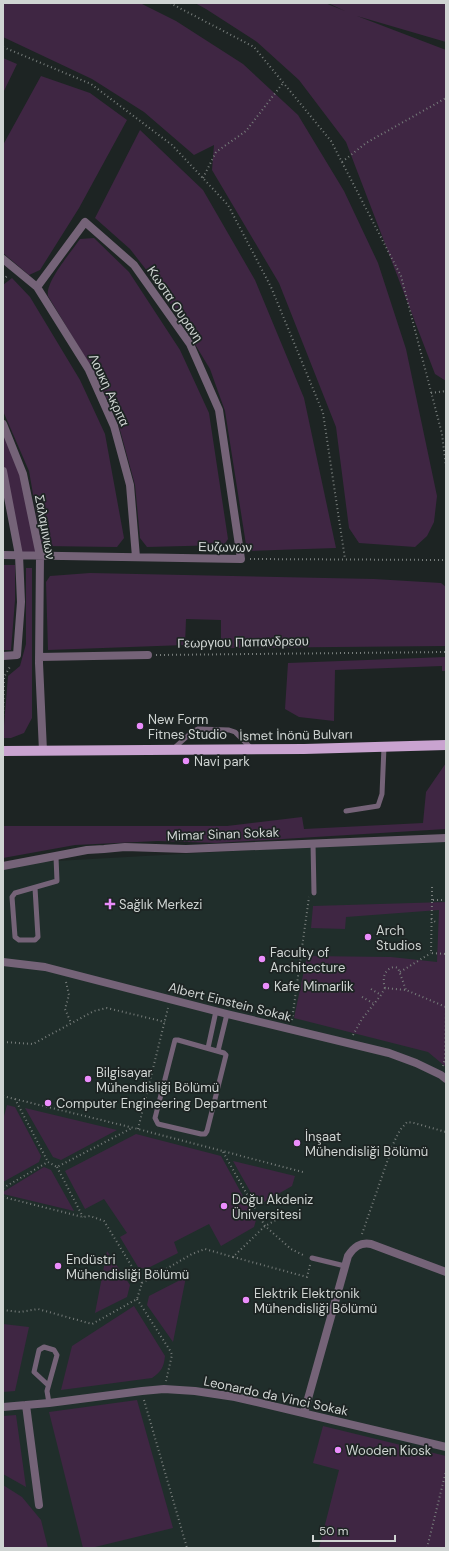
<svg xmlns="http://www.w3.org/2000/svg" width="449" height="1551" font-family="'DM Sans',sans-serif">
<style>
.built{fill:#202e2b}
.green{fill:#3f2643}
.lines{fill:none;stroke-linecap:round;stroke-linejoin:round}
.path{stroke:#777d7b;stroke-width:2;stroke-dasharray:1 3;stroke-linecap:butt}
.lane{stroke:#756378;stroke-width:5}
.street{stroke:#756378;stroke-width:8}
.primary{stroke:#c9a3d0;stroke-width:10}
.poi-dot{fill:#eb8dfc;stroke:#1d2423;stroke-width:1.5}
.labels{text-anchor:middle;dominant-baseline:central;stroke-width:3.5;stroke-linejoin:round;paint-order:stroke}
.street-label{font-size:13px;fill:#cfd4d2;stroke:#1d2423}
.poi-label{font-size:13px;fill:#cfd4d2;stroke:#1d2423;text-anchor:start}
</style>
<rect width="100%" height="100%" fill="#1d2423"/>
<path class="built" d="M446 839V1548H3V864Z"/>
<path class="green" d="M3 3H140L176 21 243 64 298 115 344 191 378 263 406 349 437 496 434 522 427 536 415 547 359 543 349 528 336 427 279 283 212 170 214 145 194 155 144 112 92 79 3 37Z
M195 3H325L345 11 328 3H446V42L357 16 446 50V381L435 374 346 142 299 80 257 42 206 9Z
M3 58 17 64 3 93Z
M41 76 90 93 127 120 79 208 40 270 29 275 3 253V145Z
M140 130 203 190 255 280 304 398 336 548 247 551 225 411 210 369 162 290 130 249 95 218Z
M94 238 129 272 180 350 209 413 228 539 224 545 147 547 140 538 135 485 117 419 92 369 48 296C45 282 72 251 80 239Z
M12 278 30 297 80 380 105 434 124 538 117 547 42 546 29 471 3 411V285Z
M3 424 23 474 40 556 19 555 3 471Z
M3 565H15V600L11 650H3Z
M26 568H32V718L24 733 11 738H3L8 676 20 666 26 644Z
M90 573 374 579 441 583 446 587V646L221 648V620L186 619 185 645 48 650 46 582 50 576Z
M446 657V671H442V666L335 670 334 721 299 717 285 709 288 663Z
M446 763V829L216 843 158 841 75 845 3 858V826H227L302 817 304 829 423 823 426 792Z
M446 902V1067L428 1052 294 1018 307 956 391 957 437 962 439 910 346 917 345 929 311 928 313 906Z
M7 1105 15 1107 41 1156 39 1162 3 1182V1120Z
M25 1108 117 1130 61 1160 53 1157Z
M136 1134 221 1156 256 1220 254 1227 221 1246 209 1224 174 1242 178 1253 146 1269 138 1267 120 1237 127 1233 104 1199 85 1209 65 1171Z
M233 1161 295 1176 292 1186 264 1202 255 1200Z
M44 1167 51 1170 74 1211 3 1194V1192Z
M107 1251 130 1285 127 1297 95 1313Z
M186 1277 173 1342 147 1305 149 1296Z
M134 1306 165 1356C164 1367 161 1372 152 1378L61 1390 72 1346Z
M3 1324 29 1327 15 1391 3 1392Z
M137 1400 173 1528 91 1548H83L49 1412Z
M16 1415 26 1487 3 1474V1416Z
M323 1426 446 1456V1548H319L339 1470 313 1463Z
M3 1485 22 1497 41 1520 48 1548H3Z"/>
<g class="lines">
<path class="path" d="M170 3 254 47 331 141 401 276 442 434 446 467
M3 47 91 84 172 145 228 205 271 287 323 413 345 559
M342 162 366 143 446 98
M203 178 216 152 246 131 283 83
M3 280 8 275
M431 393 446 391
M250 559 446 560
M156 655 446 652
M3 719 4 677 11 665
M432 887V900
M446 900H432L431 953 446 954
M431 919 437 923
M300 963 308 967
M400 972 431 953
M66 982 69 995 65 1009 71 1023
M385 988C382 979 384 968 395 967L398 968 406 990
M371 989 381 995
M362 997 373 1003
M292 1020 309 897
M353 1035 362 1019 381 995 385 988 406 990 446 1007 445 1059 443 1066
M3 1042 33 1044 94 1011 107 1008 165 1022
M3 1096 15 1099 48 1162
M15 1099 134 1128 303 1172
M138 1129 168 1008
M223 1152 265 1226 291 1249 305 1256
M57 1167 83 1217
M3 1188 48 1162 57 1167 132 1128
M3 1197 83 1217 90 1216 104 1221 142 1283 137 1299 92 1324 38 1309 20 1312 3 1310
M362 1234 394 1142 400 1130 407 1122 414 1123 446 1132
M233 1257 307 1277 310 1265
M142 1283 192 1254 205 1249 233 1257 265 1226 289 1213
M137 1299 171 1352 172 1355 166 1381
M144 1400 187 1548
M427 1548 446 1471"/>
<path class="lane" d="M173 749 192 732 198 729 229 730 235 732 251 748
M346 811 378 806 382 794 384 747
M313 843 314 893
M35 888 38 937 35 940H19L15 937 12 897 15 893 57 881 56 857
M175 1040H178L224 1053 226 1055 207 1131 205 1134H201L158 1124 155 1118Z
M208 1048 216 1011
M218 1051 227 1014
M312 1258 345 1266
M48 1385 34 1372 39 1350 44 1347 54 1350 57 1355 47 1391 49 1403"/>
<path class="street" d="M3 259 37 287 89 370 114 426 130 485 136 557
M3 424 23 474 40 556 39 663 43 751
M3 471 19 555 21 602 17 655 3 656
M3 555 241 559 219 410 190 344 134 265 85 222 37 287
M39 657 148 655
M3 866 87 850 104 849 125 847 186 849 446 838
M3 962 45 967 227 1014 389 1053 416 1063 441 1075 446 1079
M26 1405 39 1505
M3 1407 49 1403 142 1391 164 1389 195 1391 235 1397 446 1447
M304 1413 348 1256C354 1247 360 1242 371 1244L446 1272"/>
<path class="primary" d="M3 751 304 749 446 745"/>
</g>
<g class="poi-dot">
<circle cx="140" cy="726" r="4"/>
<circle cx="186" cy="761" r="4"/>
<path d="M108 898h4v4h4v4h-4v4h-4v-4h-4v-4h4z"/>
<circle cx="368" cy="937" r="4"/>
<circle cx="262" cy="959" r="4"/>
<circle cx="266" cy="986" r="4"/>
<circle cx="88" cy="1079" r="4"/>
<circle cx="48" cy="1103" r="4"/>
<circle cx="297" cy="1143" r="4"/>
<circle cx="224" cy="1206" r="4"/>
<circle cx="58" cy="1266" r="4"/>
<circle cx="246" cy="1300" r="4"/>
<circle cx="338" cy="1450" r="4"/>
</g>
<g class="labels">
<g class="street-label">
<text transform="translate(175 304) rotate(56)">Κωστα Ουρανη</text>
<text transform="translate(109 390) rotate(65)">Λουκη Ακριτα</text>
<text transform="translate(45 527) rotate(80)">Σαλαμινιων</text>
<text transform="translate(225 547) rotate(1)">Ευζωνων</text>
<text transform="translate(243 642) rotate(-1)">Γεωργιου Παπανδρεου</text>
<text transform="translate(296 735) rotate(-1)">İsmet İnönü Bulvarı</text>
<text transform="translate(223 834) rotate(-2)">Mimar Sinan Sokak</text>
<text transform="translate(230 1002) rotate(14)">Albert Einstein Sokak</text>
<text transform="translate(276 1396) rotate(12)">Leonardo da Vinci Sokak</text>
</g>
<g class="poi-label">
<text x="148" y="719">New Form<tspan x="148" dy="15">Fitnes Studio</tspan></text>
<text x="194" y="761">Navi park</text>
<text x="119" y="904">Sağlık Merkezi</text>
<text x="376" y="930">Arch<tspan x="376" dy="15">Studios</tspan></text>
<text x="270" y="952">Faculty of<tspan x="270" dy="15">Architecture</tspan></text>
<text x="274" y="986">Kafe Mimarlik</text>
<text x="96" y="1072">Bilgisayar<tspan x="96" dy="15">Mühendisliği Bölümü</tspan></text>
<text x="56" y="1103">Computer Engineering Department</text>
<text x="305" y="1136">İnşaat<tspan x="305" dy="15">Mühendisliği Bölümü</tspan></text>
<text x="232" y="1199">Doğu Akdeniz<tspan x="232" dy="15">Üniversitesi</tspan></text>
<text x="66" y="1259">Endüstri<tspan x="66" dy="15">Mühendisliği Bölümü</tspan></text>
<text x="254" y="1293">Elektrik Elektronik<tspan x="254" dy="15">Mühendisliği Bölümü</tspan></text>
<text x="346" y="1450">Wooden Kiosk</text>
</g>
</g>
<rect width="449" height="1551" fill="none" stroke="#cfd4d2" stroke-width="8"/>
<path d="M313 1535v6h82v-6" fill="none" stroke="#cfd4d2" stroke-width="2"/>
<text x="319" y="1535" font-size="12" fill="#cfd4d2" stroke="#1d2423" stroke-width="3" paint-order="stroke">50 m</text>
</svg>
